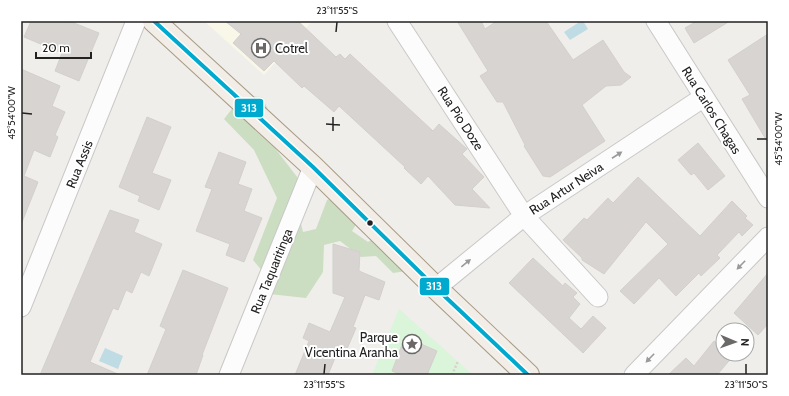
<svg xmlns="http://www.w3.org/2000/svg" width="789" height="396" font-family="Cabin,sans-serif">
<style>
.education{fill:#f8f7e8}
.forest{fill:#cbdec1}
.park{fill:#daf5da}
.water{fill:#bfdbe3}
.building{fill:#d7d4d2;stroke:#d3d0cc}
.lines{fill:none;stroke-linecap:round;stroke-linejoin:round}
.minor-casing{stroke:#c9c8c7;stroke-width:21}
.major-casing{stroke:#a79c86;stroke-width:24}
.path{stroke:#dccecd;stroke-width:2.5;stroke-dasharray:2 2;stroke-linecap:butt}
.minor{stroke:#fdfcfc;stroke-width:19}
.major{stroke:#f3ede7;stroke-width:22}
.bus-1-casing{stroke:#fff;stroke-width:7}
.bus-1{stroke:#00a9ce;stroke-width:4}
.oneway{fill:#9a9a9a}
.ticks{fill:none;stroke:#222;stroke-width:1.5}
.bus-dot{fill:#222;stroke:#fff;stroke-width:1.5}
.labels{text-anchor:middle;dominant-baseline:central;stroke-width:4;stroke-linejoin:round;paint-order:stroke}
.poi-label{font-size:13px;fill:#222;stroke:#fff;text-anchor:start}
.street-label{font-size:13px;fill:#222;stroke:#fff}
.line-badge{stroke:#fff;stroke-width:1.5}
.badge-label{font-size:11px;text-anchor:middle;font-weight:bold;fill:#fff}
.neatline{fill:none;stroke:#222;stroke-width:1.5}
.ticks-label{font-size:10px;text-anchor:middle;fill:#222}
</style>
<rect width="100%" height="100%" fill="#f0eeeb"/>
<path class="education" d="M204 21H312L264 75Z"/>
<path class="forest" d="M242 96 262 97 271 116V143L301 182 298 211 303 232 316 229 327 200 348 192 364 212 352 231 368 242 388 229 410 246 407 271 393 273 376 256 361 257 340 241 324 245 323 272 306 298 269 294 270 280 253 260 277 198 254 150 224 119Z"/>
<path class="park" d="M399 309 473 375H372Z"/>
<path class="water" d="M581 21H583L588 29 570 40 564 32Z
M105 348 123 356 118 369 99 361Z"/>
<path class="building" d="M31 21H69L99 33 79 81 55 71 62 53 24 37Z
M225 21H298L336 57 340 54 345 59 350 54 433 131 439 124 467 149 462 154 484 177 472 189 490 208 455 205 428 176 421 184 404 168 405 167 339 106 334 112 304 86 302 88 274 61 264 71 233 43 241 34Z
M457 21H481L485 29 497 21H546L573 60 603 40 624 72 631 77 621 85 606 86 582 105 605 141 550 177 543 176 524 146 525 145 503 102H497L480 76 488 71Z
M697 21H730L694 43 685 28Z
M768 34V143L742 99 750 95 728 60Z
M21 69 60 86 52 106 65 112 55 135 58 137 50 157 34 150 24 176 38 182 22 222Z
M147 117 171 127 152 173 171 180 159 210 138 201 140 196 119 187Z
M698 143 725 176 708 190 694 173 691 175 678 160Z
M219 152 246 162 238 184 252 189 244 211 262 218 244 262 226 255 230 244 196 231 212 189 205 187Z
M638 177 700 236 732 201 747 216 745 218 753 225 742 236 739 232 717 255 720 258 701 276 699 273 676 296 659 278 634 304 620 291 668 244 646 222 604 274 582 260V258L563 240 584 218 587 220 608 198 613 203Z
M110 210 139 220 134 232 162 244 149 276 141 272 132 293 126 290 118 310 113 308 90 362 120 375H40Z
M333 244 360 252 359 271 385 282 379 300 365 295 353 327 356 328 344 356 337 353 328 375H295L309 341 303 338 309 323 330 332 345 297 333 293Z
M533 258 563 286 565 283 577 293 573 297 580 304 569 318 581 329 593 316 606 328 583 353 509 283Z
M183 270 228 288 202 355H203L196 375H147L166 329 160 326Z
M768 273V324L758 335 734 313Z
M405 337 437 351 427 375H402L392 371Z
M714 341 723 348V354H730L733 356 717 375H668L686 358 694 366Z"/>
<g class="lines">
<defs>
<path id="minor" d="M397 21 524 216 598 297
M656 21 768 198
M436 288 524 216 704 97
M21 307 136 21
M229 375 313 167
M634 375 768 237"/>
<path id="major" d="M154 21 313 167 436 288 528 375"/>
</defs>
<use href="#minor" class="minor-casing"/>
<use href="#major" class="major-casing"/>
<path class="path" d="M452 375 458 361"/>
<use href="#minor" class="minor"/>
<use href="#major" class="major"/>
<defs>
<path id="bus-1" d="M154 21 313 167 436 288 528 375"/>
</defs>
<use href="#bus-1" class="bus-1-casing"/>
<use href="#bus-1" class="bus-1"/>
</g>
<defs><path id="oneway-solid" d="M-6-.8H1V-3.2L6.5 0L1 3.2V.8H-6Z"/></defs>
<g class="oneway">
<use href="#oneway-solid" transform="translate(617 155) rotate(-33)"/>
<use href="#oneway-solid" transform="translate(466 263) rotate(-39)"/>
<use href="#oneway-solid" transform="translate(741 265) rotate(134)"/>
<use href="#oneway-solid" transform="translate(650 358) rotate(134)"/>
</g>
<path class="ticks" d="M336 32 337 22M22 113 32 114M326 124 340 125M333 131V117M757 139H767M324 374 325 364M746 374V364"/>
<defs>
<symbol id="hospital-ring" viewBox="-11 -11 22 22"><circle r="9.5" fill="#fff" stroke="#6a6968" stroke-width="1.5"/><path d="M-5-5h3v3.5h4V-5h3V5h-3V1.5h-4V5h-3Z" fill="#6a6968"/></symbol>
<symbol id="sight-ring" viewBox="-11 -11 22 22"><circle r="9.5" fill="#fff" stroke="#6a6968" stroke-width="1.5"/><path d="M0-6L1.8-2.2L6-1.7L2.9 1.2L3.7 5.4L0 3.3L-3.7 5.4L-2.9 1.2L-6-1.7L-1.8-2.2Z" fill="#6a6968"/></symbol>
</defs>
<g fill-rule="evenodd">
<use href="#hospital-ring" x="250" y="37" width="22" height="22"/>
<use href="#sight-ring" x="401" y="333" width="22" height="22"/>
</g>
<circle class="bus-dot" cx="370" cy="223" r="3.5"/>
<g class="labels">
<g class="poi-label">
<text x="275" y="48">Cotrel</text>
<text x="398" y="337" text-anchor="end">Parque<tspan x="398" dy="15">Vicentina Aranha</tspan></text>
</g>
<g class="street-label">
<text transform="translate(712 110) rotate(58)">Rua Carlos Chagas</text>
<text transform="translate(461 118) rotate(57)">Rua Pio Doze</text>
<text transform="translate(79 164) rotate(-68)">Rua Assis</text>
<text transform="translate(566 188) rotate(-33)">Rua Artur Neiva</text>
<text transform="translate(271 271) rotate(-68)">Rua Taquaritinga</text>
</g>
</g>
<g class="line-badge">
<rect x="234" y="98" width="30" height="20" rx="4" fill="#00a9ce"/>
<rect x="419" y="277" width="31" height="19" rx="4" fill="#00a9ce"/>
</g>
<g class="badge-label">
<text x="249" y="112">313</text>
<text x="434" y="290">313</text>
</g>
<rect width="789" height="396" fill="none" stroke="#ffffff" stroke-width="44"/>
<g transform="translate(735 342) rotate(92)"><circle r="19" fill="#ffffff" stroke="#a7a7a7"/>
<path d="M0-3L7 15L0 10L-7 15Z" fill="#6a6968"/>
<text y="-6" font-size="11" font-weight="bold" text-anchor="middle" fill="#222222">N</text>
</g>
<path d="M36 52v6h55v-6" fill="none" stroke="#222222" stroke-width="2"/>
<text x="42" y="52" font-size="12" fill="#222222" stroke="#ffffff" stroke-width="3" paint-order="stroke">20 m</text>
<rect x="22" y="22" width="745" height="352" class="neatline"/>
<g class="ticks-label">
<text x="337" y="14">23°11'55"S</text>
<text transform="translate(11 113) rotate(-90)" y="4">45°54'00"W</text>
<text transform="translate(778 139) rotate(-90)" y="4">45°54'00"W</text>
<text x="324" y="388">23°11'55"S</text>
<text x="746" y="388">23°11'50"S</text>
</g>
</svg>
